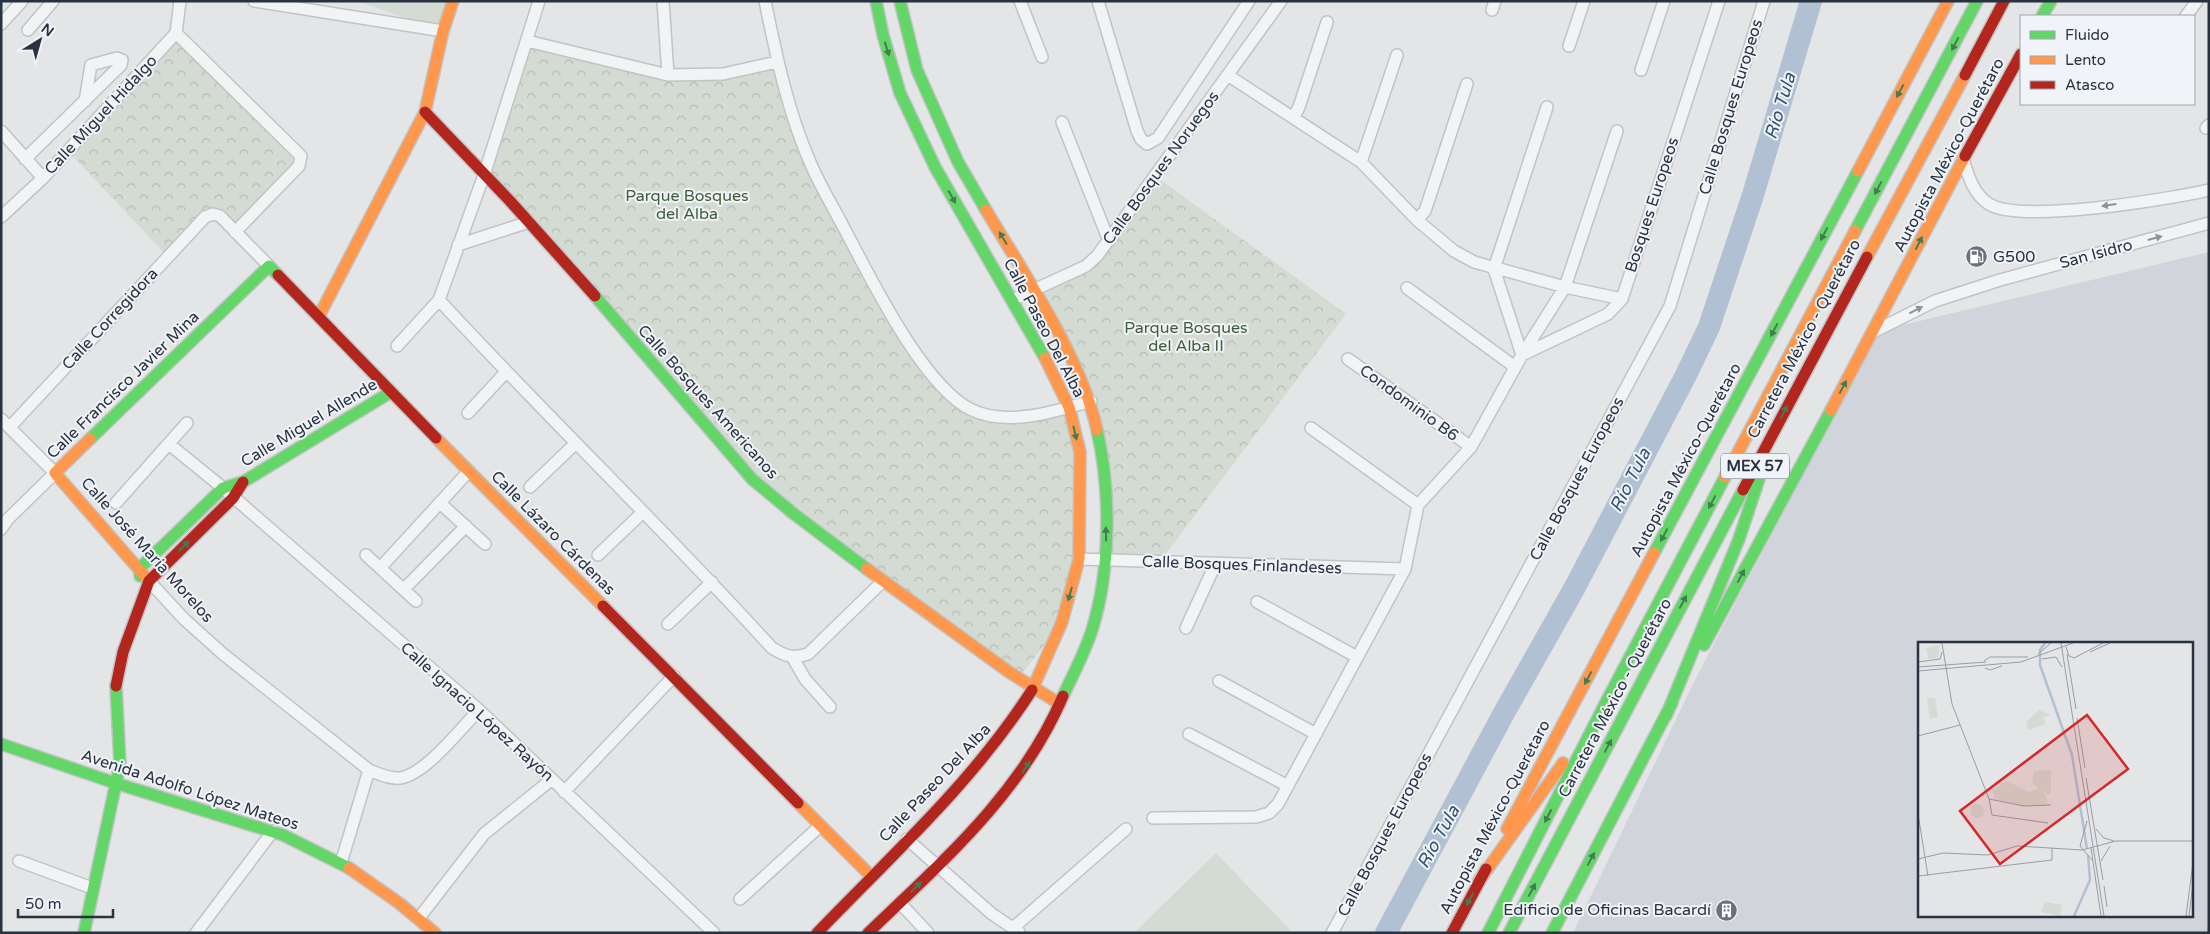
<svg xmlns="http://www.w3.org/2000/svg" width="2210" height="934" font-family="'Varela Round',sans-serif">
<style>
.built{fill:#d1d4da;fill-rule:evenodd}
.forest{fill:url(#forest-crowns)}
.garden{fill:#d3dbd3}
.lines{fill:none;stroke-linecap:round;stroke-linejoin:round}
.river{stroke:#b1c1d3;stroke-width:22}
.street-casing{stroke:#c1c3c5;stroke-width:14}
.fast-casing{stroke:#c1c3c5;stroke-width:14}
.slow-casing{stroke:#c1c3c5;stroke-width:14}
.jam-casing{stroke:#c1c3c5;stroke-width:14}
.street{stroke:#f2f3f4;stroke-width:11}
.fast{stroke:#63d668;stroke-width:11}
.slow{stroke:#ff974d;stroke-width:11}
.jam{stroke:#b3261e;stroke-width:11}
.oneway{fill:#437c53}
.oneway2{fill:#8e929a}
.labels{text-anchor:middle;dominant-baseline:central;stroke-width:4;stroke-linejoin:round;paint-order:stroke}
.shield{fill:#f0f3f7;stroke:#656c78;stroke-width:1}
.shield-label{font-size:15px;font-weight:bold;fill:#293241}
.street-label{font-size:16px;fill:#293241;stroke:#f0f3f7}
.park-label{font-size:16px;fill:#3e5d36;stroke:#f0f3f7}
.poi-label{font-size:16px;fill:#293241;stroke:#f0f3f7;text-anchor:start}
.water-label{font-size:18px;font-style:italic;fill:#335175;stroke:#f0f3f7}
.inset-river{fill:none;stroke:#b1c1d3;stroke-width:2.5}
.inset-road{fill:none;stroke:#999da5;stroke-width:1}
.view{fill:#d62828;fill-opacity:0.15;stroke:#d62828;stroke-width:2.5}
.inset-edge{fill:none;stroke:#293241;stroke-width:2.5}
</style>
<defs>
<pattern id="forest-crowns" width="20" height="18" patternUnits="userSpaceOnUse" patternTransform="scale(1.25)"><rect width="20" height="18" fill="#d3dbd3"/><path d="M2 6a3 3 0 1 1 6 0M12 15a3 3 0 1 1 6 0" fill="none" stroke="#b5bcb6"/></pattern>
</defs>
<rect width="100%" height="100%" fill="#e3e5e7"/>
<path class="built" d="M2209 252V933H1573L1696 678 1807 467 1873 332ZM1919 643H2191V915H1919Z"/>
<path class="forest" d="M176 33 302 160 235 232 213 214 168 257 68 151Z
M527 41 668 75 777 62 810 162 876 287 947 393 994 417 1069 407 1080 452 1079 559 1062 622 1021 675 791 514 485 172Z
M1155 176 1346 314 1159 563 1106 561 1105 463 1091 401 1033 290 1086 266Z"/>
<path class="garden" d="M357 1H453L443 31Z
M1216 853 1293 933H1134Z"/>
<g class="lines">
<path class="river" d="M1386 933 1505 711 1575 587 1686 375 1709 327 1753 195 1811 1"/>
<defs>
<path id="street" d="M254 1 443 31
M663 1 668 75
M765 1C776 55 788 112 810 162 819 184 832 205 843 226 869 275 923 387 972 410 1008 427 1056 411 1091 401
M1020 1 1042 57
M1098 1 1137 131 1141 139 1147 144 1158 138 1249 1
M1492 10 1495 1
M2186 16 2197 1
M1 24 22 1
M28 30 53 1
M176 33 301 156 299 166 235 232
M527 41 668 75 723 74 777 62
M1569 46 1584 1
M1641 70 1664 1
M1229 76 1361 162 1417 220 1454 251 1474 262 1565 287 1622 299
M1547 107 1494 269 1522 355 1608 314 1622 299 1719 1
M1294 117 1299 107 1327 22
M1062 122 1109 241
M2206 128 2209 125
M1 131 43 178
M25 159 121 65 122 60 117 58 91 65 85 101
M1963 159C1968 175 1973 194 1989 204 2020 224 2169 199 2209 190
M1361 162 1397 55
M1 217 43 178 176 33 180 1
M1417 220 1425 211 1467 84
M458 245 529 222
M1407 288 1515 367
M439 300C548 418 664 529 772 648 785 656 793 659 808 654L883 581
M1012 300 1086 266 1097 256 1281 1
M1873 332 1935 301 2000 280 2209 223
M397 346 439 300 485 172 539 1
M1348 359 1471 447
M468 413 506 372
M1 419 55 473 8 519 1 529
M10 427 205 217 213 214 220 216 269 266
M1311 428 1418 505
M169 444 223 488 479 710 714 933
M530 487 576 443
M116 503 187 423
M440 503 485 544
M366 555 416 601
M598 555 643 512
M1079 559 1405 569
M380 568 469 471
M149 581 184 619 223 654 369 770C379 774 389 779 400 778 425 775 461 728 479 710
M404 589 466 526
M1257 602 1357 657
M668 624 712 582
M1186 628 1215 565
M793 658 805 679 830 707
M1219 681 1316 734
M1189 734 1288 786
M564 792 674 676
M1153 818 1256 817 1269 813 1278 804 1405 569 1418 505 1471 447 1522 355 1565 287 1617 131
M907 839 992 914 1019 932
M19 861 92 888
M341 863 369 770
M740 899 820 826
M900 903 928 933
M419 918 484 834 551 780
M1014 927 1126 829
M196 933 273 831
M1332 933 1670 306 1764 1"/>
<path id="fast" d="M876 1 883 35 900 93 935 167 1045 358
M900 1 917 70 958 162 986 210
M2042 16 2051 1
M1855 231 1977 1
M595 296 752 479 794 514 867 569
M90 439 269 266 278 275
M1654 553 1858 171
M140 576V568L223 488 243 482 391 392
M1704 645 1831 410
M1063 696C1073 675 1085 652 1092 630 1111 569 1111 491 1097 430
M1666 716 1739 539 1760 476
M1 744 115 783 283 835 349 868
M84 933 120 764 116 686
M1488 933 1605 704 1725 477
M1509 933 1743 490
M1552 933 1672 703"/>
<path id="slow" d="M1858 171 1948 1
M986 210C1025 276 1081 356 1097 430
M1867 257 1965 75
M319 316 425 112 443 31 453 1
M1831 410 1965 156
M436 438 603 606
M90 439 55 473 149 581
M1725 477 1855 231
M867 569 1009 672 1060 704
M1032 690 1062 622 1079 559 1080 452 1069 407 1045 358
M798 803 871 876
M1507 829 1654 553
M349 868 399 903 435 933
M1479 881 1563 763"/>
<path id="jam" d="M1965 75 2004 1
M425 112 510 201 595 296
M1965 156 2021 54
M278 275 436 438
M1743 490 1867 257
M603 606 798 803
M116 686 123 652 149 581 233 498 243 482
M817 933C892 855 974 781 1032 690
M868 933C942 862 1022 793 1063 696
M1452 933 1486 869"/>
</defs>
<use href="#street" class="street-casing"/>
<use href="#fast" class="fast-casing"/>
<use href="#slow" class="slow-casing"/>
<use href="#jam" class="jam-casing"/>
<use href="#street" class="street"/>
<use href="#fast" class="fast"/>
<use href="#slow" class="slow"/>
<use href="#jam" class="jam"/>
</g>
<defs><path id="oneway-solid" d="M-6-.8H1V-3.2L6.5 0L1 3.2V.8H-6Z" transform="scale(1.25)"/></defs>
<g class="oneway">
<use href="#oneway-solid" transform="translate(1955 44) rotate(118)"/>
<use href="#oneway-solid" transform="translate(887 49) rotate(73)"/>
<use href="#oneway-solid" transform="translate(1900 91) rotate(118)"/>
<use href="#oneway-solid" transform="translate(1878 188) rotate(118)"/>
<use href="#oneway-solid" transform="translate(952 197) rotate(60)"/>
<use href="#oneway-solid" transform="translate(1824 234) rotate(118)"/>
<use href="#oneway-solid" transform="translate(1003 238) rotate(-121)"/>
<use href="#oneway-solid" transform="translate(1919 243) rotate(-63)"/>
<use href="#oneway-solid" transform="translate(1774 330) rotate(118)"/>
<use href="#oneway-solid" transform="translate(1843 387) rotate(-62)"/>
<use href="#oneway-solid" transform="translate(1784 412) rotate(-62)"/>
<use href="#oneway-solid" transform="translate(1075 433) rotate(77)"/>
<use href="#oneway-solid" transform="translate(1712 502) rotate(118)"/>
<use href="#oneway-solid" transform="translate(1106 534) rotate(-91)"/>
<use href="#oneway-solid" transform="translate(1664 535) rotate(118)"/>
<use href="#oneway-solid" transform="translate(184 546) rotate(-45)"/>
<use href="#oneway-solid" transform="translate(1741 576) rotate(-62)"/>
<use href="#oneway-solid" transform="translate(1070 594) rotate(105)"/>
<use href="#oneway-solid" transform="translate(1683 602) rotate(-62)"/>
<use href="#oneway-solid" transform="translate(1588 678) rotate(118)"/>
<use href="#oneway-solid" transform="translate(1608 746) rotate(-62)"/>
<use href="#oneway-solid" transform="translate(1026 767) rotate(-57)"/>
<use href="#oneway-solid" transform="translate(1548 816) rotate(117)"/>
<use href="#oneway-solid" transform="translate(1591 859) rotate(-62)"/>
<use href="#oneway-solid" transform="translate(916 887) rotate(-44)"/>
<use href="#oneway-solid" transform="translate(1532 890) rotate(-62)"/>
<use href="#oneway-solid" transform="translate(1470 899) rotate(118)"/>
</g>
<g class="oneway2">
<use href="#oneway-solid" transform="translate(2109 205) rotate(172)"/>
<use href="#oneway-solid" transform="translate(2155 238) rotate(-15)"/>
<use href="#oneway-solid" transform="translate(1916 310) rotate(-27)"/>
</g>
<defs>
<symbol id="fuel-disc" viewBox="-11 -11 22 22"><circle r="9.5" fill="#6a717b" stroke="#f0f3f7"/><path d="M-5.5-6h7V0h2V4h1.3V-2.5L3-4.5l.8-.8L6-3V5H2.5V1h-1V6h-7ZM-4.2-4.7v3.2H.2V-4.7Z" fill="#fff"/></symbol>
<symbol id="building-disc" viewBox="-11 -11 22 22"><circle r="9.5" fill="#6a717b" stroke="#f0f3f7"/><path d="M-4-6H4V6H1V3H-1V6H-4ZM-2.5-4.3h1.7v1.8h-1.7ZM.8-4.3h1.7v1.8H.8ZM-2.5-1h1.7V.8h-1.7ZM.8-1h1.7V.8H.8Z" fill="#fff"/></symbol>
</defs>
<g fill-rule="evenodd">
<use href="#fuel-disc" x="1964" y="244" width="25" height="25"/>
<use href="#building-disc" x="1714" y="898" width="25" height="25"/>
</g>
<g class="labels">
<rect class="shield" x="1721" y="453.5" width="68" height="25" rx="4"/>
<g class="shield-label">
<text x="1755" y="466">MEX 57</text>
</g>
<g class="street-label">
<text transform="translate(1731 107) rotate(-73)">Calle Bosques Europeos</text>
<text transform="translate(101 115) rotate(-47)">Calle Miguel Hidalgo</text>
<text transform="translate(1949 155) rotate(-62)">Autopista México-Querétaro</text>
<text transform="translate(1161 168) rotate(-54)">Calle Bosques Noruegos</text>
<text transform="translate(1652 205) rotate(-72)">Bosques Europeos</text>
<text transform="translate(2096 254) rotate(-15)">San Isidro</text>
<text transform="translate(110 319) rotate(-47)">Calle Corregidora</text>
<text transform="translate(1044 328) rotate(62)">Calle Paseo Del Alba</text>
<text transform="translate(1804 339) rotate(-62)">Carretera México - Querétaro</text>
<text transform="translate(123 385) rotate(-44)">Calle Francisco Javier Mina</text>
<text transform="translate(708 402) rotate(48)">Calle Bosques Americanos</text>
<text transform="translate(1409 403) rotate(36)">Condominio B6</text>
<text transform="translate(309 423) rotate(-31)">Calle Miguel Allende</text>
<text transform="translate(1686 460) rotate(-62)">Autopista México-Querétaro</text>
<text transform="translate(1577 479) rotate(-62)">Calle Bosques Europeos</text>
<text transform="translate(553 533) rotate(45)">Calle Lázaro Cárdenas</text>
<text transform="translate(147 550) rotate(48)">Calle José María Morelos</text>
<text transform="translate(1242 565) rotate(2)">Calle Bosques Finlandeses</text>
<text transform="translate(1615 698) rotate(-62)">Carretera México - Querétaro</text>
<text transform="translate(477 712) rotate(42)">Calle Ignacio López Rayón</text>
<text transform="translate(935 783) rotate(-47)">Calle Paseo Del Alba</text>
<text transform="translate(190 790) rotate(18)">Avenida Adolfo López Mateos</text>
<text transform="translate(1495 817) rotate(-62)">Autopista México-Querétaro</text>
<text transform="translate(1385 835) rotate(-62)">Calle Bosques Europeos</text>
</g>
<g class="park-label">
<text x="687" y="196">Parque Bosques<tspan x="687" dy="18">del Alba</tspan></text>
<text x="1186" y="328">Parque Bosques<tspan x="1186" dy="18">del Alba II</tspan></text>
</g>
<g class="poi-label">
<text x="1993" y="257">G500</text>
<text x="1711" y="910" text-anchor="end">Edificio de Oficinas Bacardí</text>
</g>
<g class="water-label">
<text transform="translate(1780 106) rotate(-73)">Río Tula</text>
<text transform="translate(1630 480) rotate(-63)">Río Tula</text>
<text transform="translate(1438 837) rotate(-61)">Río Tula</text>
</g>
</g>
<g transform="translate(1918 642)">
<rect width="275" height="275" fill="#e3e5e7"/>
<path d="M22 3 20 16 10 17 8 6ZM9 56H17L20 75 12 77ZM121 68 133 73 125 75 128 82 110 88 108 80ZM133 128V151L130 153 114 141 116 129ZM89 139 111 150 121 146 128 154 130 163 106 164 77 158 74 148ZM52 169a7 7 0 1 1 14 0a7 7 0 1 1-14 0Z" fill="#d3dbd3"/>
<path d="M127 260 144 263 142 274 123 270Z" fill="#d3dbd3"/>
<path class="inset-river" d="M127 1 122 8V23L154 113 169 207M156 274 172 238 170 213"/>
<path class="inset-road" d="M24 1 34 62 71 157 74 173 130 181M143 1 186 274M148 5 151 14 156 16 185 1M172 10 192 1M120 12 133 1M149 12 158 67M124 17 138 15 144 25M66 19 72 15H110M0 20 22 17 24 10M0 25 68 20M67 26 72 28 84 24M0 29 103 20 155 1M159 76 167 126M0 94 42 83M168 136 185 238M71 157 106 164 133 163M0 172 10 234M169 179 162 204 174 218M178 187 186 196 196 199M173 206 183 274M0 217 25 211 70 213 99 204 164 208 198 199H275M183 219 192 204M0 234 134 218V206M186 244 189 265M268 274 275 221M271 274 275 241"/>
<path class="view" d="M169 73 210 127 82 222 42 169Z"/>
<rect width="275" height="275" class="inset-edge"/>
</g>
<rect width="2210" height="934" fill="none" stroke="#293241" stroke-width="5"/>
<rect x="2020" y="15" width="175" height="90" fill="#f0f3f7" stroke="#a0a6ae"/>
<rect x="2030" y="31" width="25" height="8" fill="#63d668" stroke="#a0a6ae"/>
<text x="2065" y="40" font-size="15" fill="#293241">Fluido</text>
<rect x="2030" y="56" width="25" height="8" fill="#ff974d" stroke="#a0a6ae"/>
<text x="2065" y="65" font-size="15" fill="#293241">Lento</text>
<rect x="2030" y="81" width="25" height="8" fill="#b3261e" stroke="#a0a6ae"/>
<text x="2065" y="90" font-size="15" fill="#293241">Atasco</text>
<g transform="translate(40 40) rotate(37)" stroke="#f0f3f7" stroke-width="4" paint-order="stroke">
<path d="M0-4L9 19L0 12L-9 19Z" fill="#293241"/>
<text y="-8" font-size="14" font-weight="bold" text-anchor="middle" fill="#293241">N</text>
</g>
<path d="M18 909v8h95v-8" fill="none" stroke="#293241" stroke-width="2.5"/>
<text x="25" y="909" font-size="15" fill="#293241" stroke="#f0f3f7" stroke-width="4" paint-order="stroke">50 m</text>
</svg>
